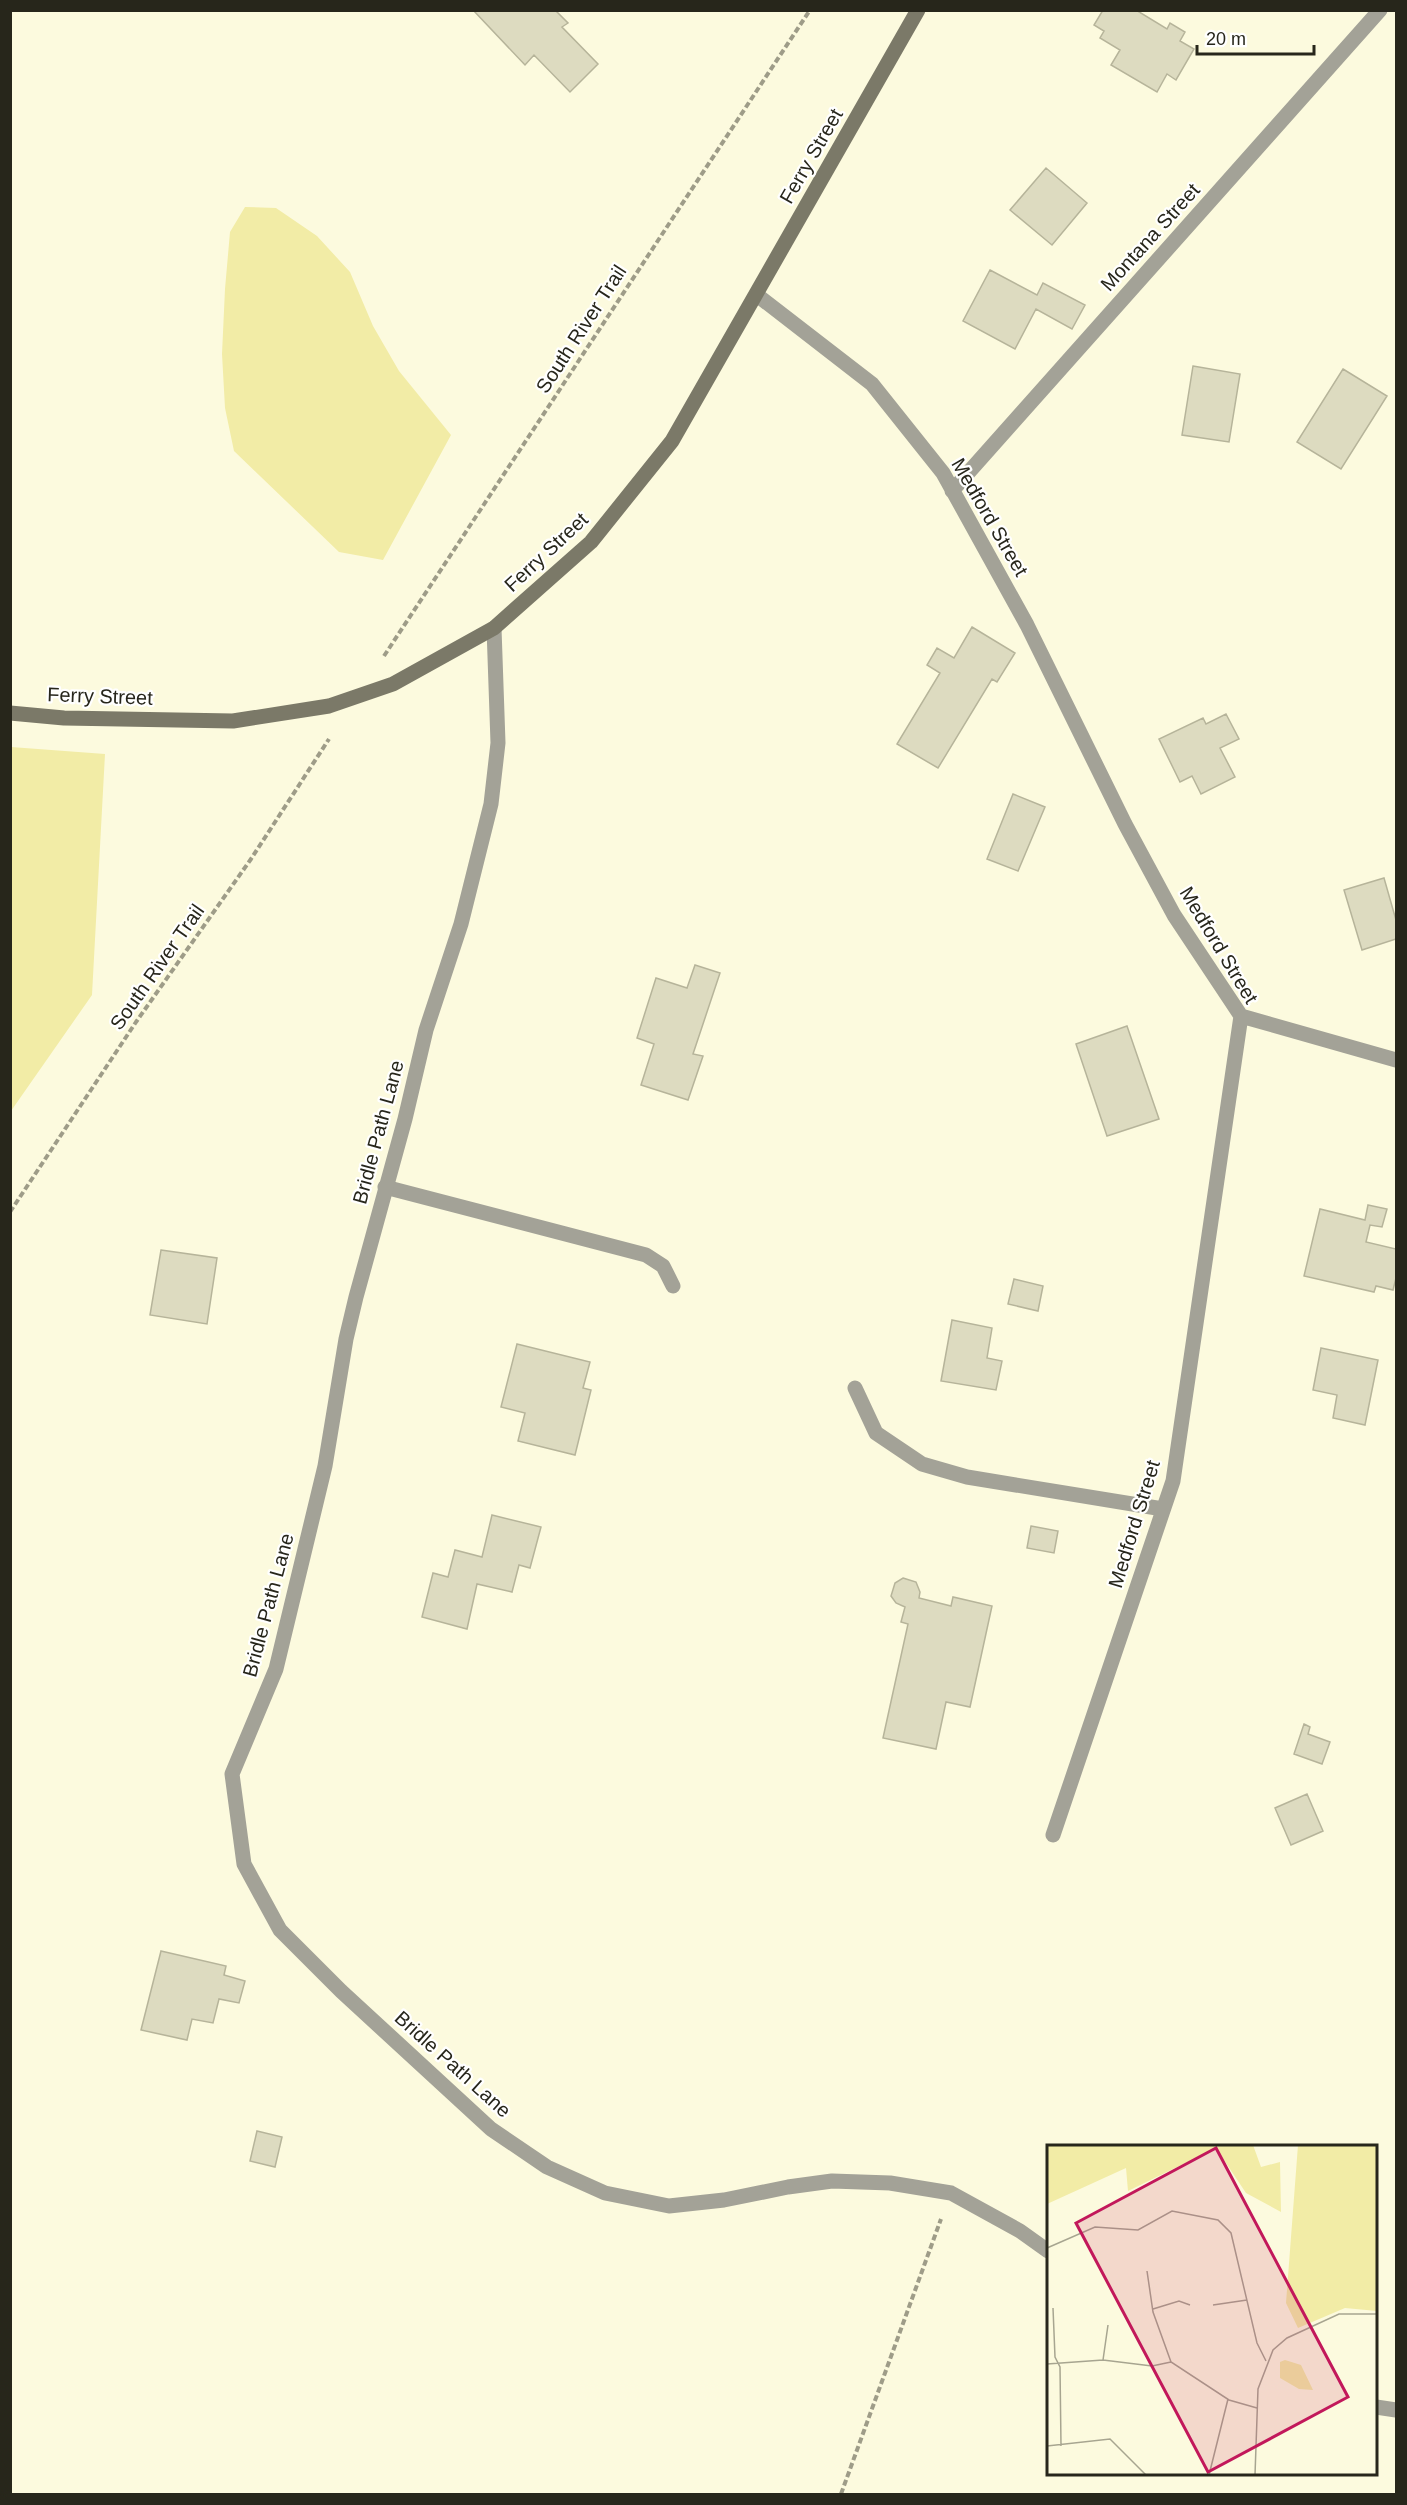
<svg xmlns="http://www.w3.org/2000/svg" width="1407" height="2505" font-family="Arial,sans-serif">
<style>
.green{fill:#f2eca6}
.building{fill:#dddbc0;stroke:#b6b49a;stroke-width:1.5}
.lines{fill:none;stroke-linecap:round;stroke-linejoin:round}
.path{stroke:#9e9c88;stroke-width:4;stroke-dasharray:6 3;stroke-linecap:butt}
.service{stroke:#a3a297;stroke-width:15}
.minor{stroke:#a3a297;stroke-width:15}
.secondary{stroke:#7b7968;stroke-width:15}
.labels{text-anchor:middle;dominant-baseline:central;stroke-width:4.5;stroke-linejoin:round;paint-order:stroke}
.street-label{font-size:20px;fill:#27261b;stroke:#fff}
.inset-road{fill:none;stroke:#a7a590;stroke-width:1.5}
.view{fill:#c2185b;fill-opacity:0.15;stroke:#c2185b;stroke-width:3}
.inset-edge{fill:none;stroke:#27261b;stroke-width:3}
</style>
<rect width="100%" height="100%" fill="#fcfade"/>
<path class="green" d="M245 207 276 208 317 236 350 272 373 326 399 371 451 435 383 560 339 552 234 451 225 408 222 354 225 289 230 232Z
M11 747 105 754 92 995 11 1111Z"/>
<path class="building" d="M473 10H555L568 23 562 27 598 64 570 92 534 55 525 65Z
M1103 10H1136L1167 29 1170 23 1185 32 1180 41 1194 49 1176 80 1167 74 1157 92 1111 65 1120 50 1100 38 1104 31 1094 25Z
M1046 168 1087 203 1052 245 1010 210Z
M990 270 1037 295 1043 283 1085 305 1072 329 1036 309 1015 349 963 321Z
M1193 366 1240 374 1229 442 1182 435Z
M1343 369 1387 396 1341 469 1297 442Z
M972 627 1015 653 997 682 992 679 938 768 897 744 940 673 927 665 937 648 954 658Z
M1226 714 1239 739 1220 748 1235 777 1201 794 1192 776 1180 782 1159 739 1203 718 1206 724Z
M1013 794 1045 807 1018 871 987 859Z
M1384 878 1396 920V939L1362 950 1344 890Z
M695 965 720 973 693 1054 703 1056 688 1100 641 1085 654 1044 637 1038 656 978 687 988Z
M1127 1026 1159 1119 1107 1136 1076 1044Z
M1368 1205 1387 1209 1382 1227 1370 1225 1366 1242 1396 1249V1278L1393 1290 1376 1286 1374 1292 1304 1276 1320 1209 1365 1220Z
M161 1250 217 1258 207 1324 150 1315Z
M1014 1279 1043 1286 1038 1311 1008 1304Z
M952 1320 992 1328 987 1358 1002 1361 996 1390 941 1381Z
M517 1344 590 1362 583 1388 591 1390 575 1455 518 1441 525 1413 501 1407Z
M1321 1348 1378 1360 1365 1425 1333 1418 1337 1395 1313 1390Z
M492 1515 541 1527 530 1568 519 1565 512 1592 477 1584 467 1629 422 1617 433 1573 448 1577 455 1550 482 1557Z
M1031 1526 1058 1531 1054 1553 1027 1548Z
M903 1578 916 1582 920 1592 919 1598 951 1606 953 1597 992 1606 970 1707 946 1702 936 1749 883 1738 908 1624 901 1622 905 1607 896 1603 891 1596 895 1583Z
M1304 1724 1310 1727 1308 1734 1330 1742 1322 1764 1294 1754Z
M1307 1794 1323 1831 1291 1845 1275 1808Z
M161 1951 226 1966 224 1975 245 1981 239 2003 219 1999 213 2023 192 2019 187 2040 141 2030Z
M257 2131 282 2137 275 2167 250 2161Z"/>
<g class="lines">
<path class="path" d="M384 656 810 10
M10 1212 136 1022 251 859 329 739
M841 2494 941 2219"/>
<path class="service" d="M385 1187 646 1255 663 1266 673 1286
M855 1388 876 1433 922 1464 967 1477 1163 1509"/>
<path class="minor" d="M757 295 872 384 943 473 1027 625 1125 824 1174 915 1241 1016 1173 1481 1053 1835
M952 491 1380 10
M494 628 498 743 491 804 461 924 426 1030 405 1119 356 1297 346 1339 325 1466 276 1669 232 1774 244 1864 280 1930 341 1991 491 2129 547 2167 605 2193 669 2206 724 2200 788 2187 832 2181 890 2183 951 2193 1020 2231 1048 2251
M1241 1016 1396 1060
M1376 2407 1396 2410"/>
<path class="secondary" d="M10 713 64 718 233 721 329 706 393 684 494 628 591 542 672 441 918 10"/>
</g>
<g class="labels">
<g class="street-label">
<text transform="translate(811 156) rotate(-60)">Ferry Street</text>
<text transform="translate(1150 237) rotate(-48)">Montana Street</text>
<text transform="translate(581 329) rotate(-57)">South River Trail</text>
<text transform="translate(990 517) rotate(60)">Medford Street</text>
<text transform="translate(546 552) rotate(-43)">Ferry Street</text>
<text transform="translate(100 696) rotate(2)">Ferry Street</text>
<text transform="translate(1219 945) rotate(59)">Medford Street</text>
<text transform="translate(157 967) rotate(-55)">South River Trail</text>
<text transform="translate(378 1132) rotate(-75)">Bridle Path Lane</text>
<text transform="translate(1134 1524) rotate(-73)">Medford Street</text>
<text transform="translate(268 1605) rotate(-75)">Bridle Path Lane</text>
<text transform="translate(453 2064) rotate(42)">Bridle Path Lane</text>
</g>
</g>
<g transform="translate(1047 2145)">
<rect width="330" height="330" fill="#fcfade"/>
<path d="M0 0H206L214 22 233 17 234 67 199 48 169 3 81 46 79 23 0 59ZM251 0H330V166L298 163 251 183 239 158ZM238 215 254 220 266 245 252 244 233 233V217Z" fill="#f2eca6"/>
<path class="inset-road" d="M0 103 48 82 91 85 125 66 171 75 184 88 210 198 219 216M100 126 106 167 124 217 182 255 210 263M166 160 200 155M6 163 8 212 13 222 14 301M106 164 132 156 143 160M56 215 61 180M0 219 56 215 105 221 124 217M0 301 63 294 99 330M162 330 181 254M208 330 211 244 226 205 240 193 292 169H330"/>
<path class="view" d="M169 3 301 252 161 327 29 78Z"/>
<rect width="330" height="330" class="inset-edge"/>
</g>
<rect width="1407" height="2505" fill="none" stroke="#27261b" stroke-width="24"/>
<path d="M1197 45v9h117v-9" fill="none" stroke="#27261b" stroke-width="3"/>
<text x="1206" y="45" font-size="18" fill="#27261b" stroke="#ffffff" stroke-width="4.5" paint-order="stroke">20 m</text>
</svg>
